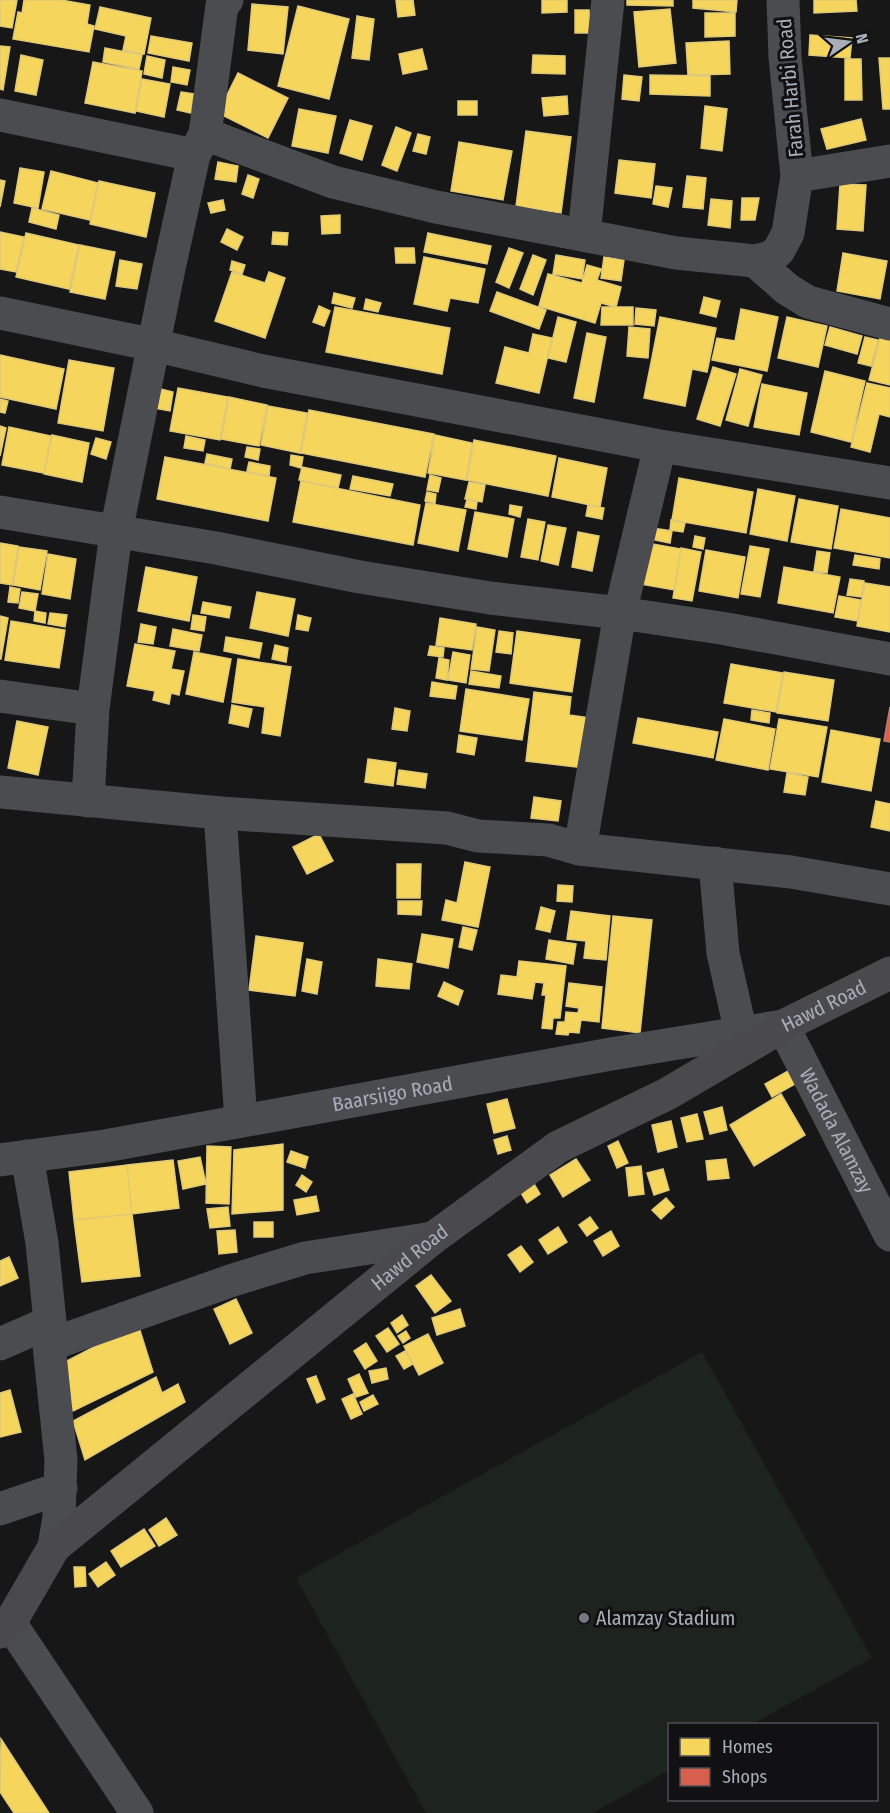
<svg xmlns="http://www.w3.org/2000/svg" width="890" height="1813" font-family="'Fira Sans Condensed',sans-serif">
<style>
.green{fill:#1d241e}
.homes{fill:#f6d55c;stroke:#dfc978;stroke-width:1.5}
.shops{fill:#d6604d;stroke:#c8776d;stroke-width:1.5}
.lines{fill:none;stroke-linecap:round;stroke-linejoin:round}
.minor{stroke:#4b4c50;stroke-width:33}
.tertiary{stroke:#4b4c50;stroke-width:33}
.secondary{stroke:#4a4a4e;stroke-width:33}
.poi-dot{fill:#757880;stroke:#111113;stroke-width:2}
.labels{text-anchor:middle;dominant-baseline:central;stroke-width:6;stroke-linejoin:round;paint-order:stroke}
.street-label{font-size:20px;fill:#a8adb8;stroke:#111113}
.poi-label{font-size:20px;fill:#a8adb8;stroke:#111113;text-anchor:start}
</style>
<rect width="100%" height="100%" fill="#171717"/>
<path class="green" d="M702 1352 872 1658 752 1724H670L669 1770 593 1813H426L296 1578Z"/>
<path class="homes" d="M0 0H17L12 28 0 26Z
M24 0H61L90 5 87 24 94 26 89 52 13 39 18 12 22 13Z
M396 0H413L415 15 398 17Z
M542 0H567V12L542 13Z
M627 0H673V6L627 5Z
M693 0H737L736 12 693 8Z
M814 0H856L857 11 814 13Z
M252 4 288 7 283 54 248 50Z
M298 6 349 19 329 99 278 86Z
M100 7 151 18 144 54 123 50 126 36 95 29Z
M670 9 676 63 639 67 634 12Z
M575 10H589L590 33H575Z
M705 13H735V36L705 37Z
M357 16 374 19 369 60 352 58Z
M810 35 852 38 850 58 809 55Z
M151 36 192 43 189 61 148 53Z
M729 41 730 74 688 75 686 43Z
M0 46 10 47 3 90 0 89Z
M105 48 142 55 139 69 103 62Z
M422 49 427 69 403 74 399 54Z
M21 55 43 60 36 95 15 91Z
M533 55 565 56V74L532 73Z
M147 56 165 60 162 78 144 74Z
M879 58H890V109H883Z
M845 59H861L862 100H845Z
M93 62 142 71 135 113 85 103Z
M173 67 190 70 187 85 171 82Z
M238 73 288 98 268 138 218 113Z
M624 75 642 77 639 101 622 99Z
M650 75 710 76V96L650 94Z
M142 79 170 84 164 117 136 111Z
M181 92 194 94 191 113 177 110Z
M567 96 568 114 544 116 542 98Z
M458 101H477V115H458Z
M705 106 727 109 722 151 701 148Z
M299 109 336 116 328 153 292 146Z
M861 119 866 140 827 149 821 129Z
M350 120 372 126 362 160 340 153Z
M396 127 411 133 397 171 382 165Z
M526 131 571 137 561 213 516 206Z
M418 134 430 137 426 154 413 151Z
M459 142 512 151 503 200 451 191Z
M619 160 655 164 651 198 615 193Z
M218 162 238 166 236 182 215 179Z
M20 168 44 172 38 208 14 203Z
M51 171 98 183 90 220 42 209Z
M248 175 259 179 253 198 242 194Z
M687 176 706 178 703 209 683 207Z
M0 180 5 181 0 207Z
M99 181 155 193 146 237 90 224Z
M840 184 866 185 863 231 837 229Z
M656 186 672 188 668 207 653 204Z
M742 198H759L755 220H741Z
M711 199 732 201 730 228 708 225Z
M223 200 225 210 211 213 208 203Z
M32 208 59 215 56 229 29 222Z
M340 215V233L322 234 321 216Z
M227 229 243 237 237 250 221 242Z
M0 232 24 237 16 272 0 269Z
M273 232 288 233 287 245 272 244Z
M26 233 79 245 69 289 16 277Z
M428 233 491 246 487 264 424 252Z
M80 245 115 252 105 299 70 292Z
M395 248H414L415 263H396Z
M509 248 523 253 509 288 496 282Z
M843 253 887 261 880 299 837 291Z
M533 255 546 260 533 295 520 289Z
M556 255 585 260 582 279 553 274Z
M424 257 485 269 478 303 450 298 447 311 414 304Z
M604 257 624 260 621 281 601 278Z
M120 260 142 264 137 289 116 286Z
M232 261 245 265 242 274 230 270Z
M587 265 601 269 597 280 621 287 616 307 601 303 595 323 539 306 548 274 582 283Z
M232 272 265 283 269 272 285 278 265 338 215 321Z
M497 292 546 310 539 329 490 311Z
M334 293 355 298 352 308 332 303Z
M704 297 720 301 716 317 700 313Z
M366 299 381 303 378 312 364 309Z
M319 306 330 311 324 326 313 322Z
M335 307 450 328 442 374 326 352Z
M602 307H633V325H601Z
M636 308 656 310 654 326 635 324Z
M741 309 778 317 767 371 712 360 717 338 735 341Z
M558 317 576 322 566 362 548 358Z
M660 317 716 328 707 372 692 369 685 406 644 398Z
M787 317 827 326 818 367 778 358Z
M629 327 650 329 648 358 627 356Z
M830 327 862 336 857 354 825 345Z
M587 333 606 337 594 402 574 398Z
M533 334 552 338 539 393 496 383 505 347 529 353Z
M865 337 878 340 871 366 858 363Z
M880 338 890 340V385L869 380Z
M0 355 64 369 56 409 0 397Z
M69 360 114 368 103 431 58 423Z
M713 367 736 374 720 426 697 419Z
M740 369 762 375 748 426 726 420Z
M825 371 865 381 851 442 811 432Z
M867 383 890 388V417L879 414 870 452 851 447Z
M762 384 807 393 799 435 754 427Z
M157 388 173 392 170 411 153 408Z
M178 388 228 397 220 440 170 431Z
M229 397 267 405 259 446 221 439Z
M0 399 8 401 5 413 0 412Z
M268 406 307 413 300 453 261 445Z
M309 410 434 434 425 477 301 453Z
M0 426 6 428 0 456Z
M9 427 51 436 44 473 2 465Z
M52 435 89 443 82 482 44 474Z
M435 435 472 443 466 480 428 473Z
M186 436 205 440 203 451 184 448Z
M96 438 111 442 106 459 91 454Z
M474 440 556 456 548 496 467 480Z
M247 447 260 449 258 460 245 457Z
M207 454 232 459 230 469 205 463Z
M291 455 303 457 301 468 290 465Z
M165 457 276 478 268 521 157 499Z
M559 458 607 468 600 507 552 497Z
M249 462 270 466 269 476 247 471Z
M302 467 341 475 338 488 299 480Z
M430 475 441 478 438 492 427 490Z
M353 476 393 484 390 496 350 489Z
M679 478 753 492 746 533 672 520Z
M301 481 420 505 413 545 293 522Z
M469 482 485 485 482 502 465 499Z
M758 489 795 496 787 541 750 534Z
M427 492 436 494 435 503 425 501Z
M799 499 838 506 831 549 791 542Z
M467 500 477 502 476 509 465 507Z
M426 503 466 510 458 551 418 543Z
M510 505 522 507 520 517 509 514Z
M588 505 604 508 602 519 586 516Z
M841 509 890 518V558L834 548Z
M475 512 514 519 507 557 468 549Z
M528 519 545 522 538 560 521 557Z
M671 520 685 523 683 532 670 530Z
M548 525 566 528 558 565 541 561Z
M652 528 672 531 670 543 650 539Z
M578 532 599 536 592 571 572 567Z
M695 536 705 538 703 549 693 547Z
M0 543 18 546 12 585 0 583Z
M647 543 681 549 674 590 640 584Z
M750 546 769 549 760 597 741 594Z
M19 547 47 551 40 590 13 585Z
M681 548 701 552 692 601 673 598Z
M706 550 745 557 738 598 699 591Z
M817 551 830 553 827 573 814 571Z
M48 554 76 559 70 599 42 594Z
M855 555 880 559 879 569 853 565Z
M146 567 197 577 189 621 138 611Z
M784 567 840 577 833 613 778 603Z
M850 579 864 581 861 597 847 595Z
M865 583 890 587V632L857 626Z
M10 587 20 589 18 603 8 602Z
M22 592 38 594 35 611 19 608Z
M257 592 295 599 288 636 250 628Z
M839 596 861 600 857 621 835 617Z
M203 602 231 607 229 618 201 613Z
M35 611 46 613 45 623 34 621Z
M50 613 67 615 65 627 48 624Z
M193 615 206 617 204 631 191 629Z
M298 615 311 618 308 631 296 629Z
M0 616 8 618 1 659H0Z
M440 618 476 624 472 650 436 645Z
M11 621 65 630 59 668 5 660Z
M141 624 156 627 153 644 138 642Z
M477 627 495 630 489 671 471 669Z
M173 629 202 635 199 651 170 646Z
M499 631 513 633 511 654 496 652Z
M517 631 580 640 572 692 510 683Z
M226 637 262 643 259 658 224 651Z
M135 644 175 651 171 669 184 671 179 695 171 693 169 704 153 700 155 691 127 686Z
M275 645 288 648 286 662 272 659Z
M430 646 444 648 443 657 428 655Z
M194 652 231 659 223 702 186 694Z
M453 652 470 655 466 683 448 680Z
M439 658 449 660 447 680 436 678Z
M238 659 291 667 280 736 262 733 265 707 232 702Z
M731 664 783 673 776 712 724 703Z
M471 671 501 676 499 688 469 684Z
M784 672 834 680 828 721 777 713Z
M432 682 457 686 455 699 430 696Z
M466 689 529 699 522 740 460 731Z
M534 692 571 697 569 715 590 718 584 768 526 761Z
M232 705 252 709 248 727 229 723Z
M395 708 410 711 407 731 392 729Z
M752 710 770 713 769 723 751 720Z
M638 718 718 732 713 758 633 743Z
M724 719 775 729 768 770 716 760Z
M779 719 827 727 818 777 770 769Z
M17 721 48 727 38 775 8 768Z
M831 730 880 739 871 791 822 782Z
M459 735 477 738 474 755 457 752Z
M368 759 396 763 393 786 365 782Z
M399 770 427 774 425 788 397 784Z
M787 773 808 777 805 795 784 792Z
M534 797 561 801 558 821 531 818Z
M876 801 890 804V831L871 827Z
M319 834 333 861 307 874 293 847Z
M465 862 490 867 478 927 442 920 446 900 457 903Z
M397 864H421L420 898H397Z
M558 885 573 886 572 902 557 901Z
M398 901H422L421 915 398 914Z
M541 907 555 911 550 932 536 929Z
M571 911 610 916 606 960 584 958 586 941 567 939Z
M613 916 652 920 640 1033 602 1028Z
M463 927 477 930 472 950 459 947Z
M422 934 453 939 448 968 417 962Z
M256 936 303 943 295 996 249 990Z
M549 940 576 944 573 964 546 959Z
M307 959 322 962 317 994 302 991Z
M378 959 412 964 409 989 376 986Z
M519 961 566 966 560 1018H553L552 1029 542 1028 546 995H542L544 983 535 982 532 999 498 994 501 975 517 977Z
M444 982 463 991 458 1005 438 996Z
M569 983 602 987 599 1022 581 1020 579 1033 569 1032 568 1035 556 1034 558 1022H565L566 1012 578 1013 579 1008 566 1006Z
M788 1071 795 1084 772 1097 765 1084Z
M781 1094 805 1135 754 1166 730 1125Z
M507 1099 515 1128 494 1133 487 1104Z
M722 1107 727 1130 710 1134 704 1112Z
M697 1114 703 1139 687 1142 681 1118Z
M671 1121 677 1147 658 1152 652 1125Z
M507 1136 511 1150 498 1154 494 1140Z
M618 1141 628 1163 617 1168 608 1146Z
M283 1144V1210L232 1214 234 1150Z
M207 1146 231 1147 229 1204 206 1203Z
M291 1151 308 1157 305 1168 287 1162Z
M200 1157 206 1184 183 1189 178 1161Z
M576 1159 590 1180 563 1197 550 1175Z
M726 1159 729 1178 708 1180 706 1161Z
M173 1160 179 1208 132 1214 127 1165Z
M127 1165 132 1214 74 1220 69 1172Z
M641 1166 644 1194 629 1196 626 1168Z
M663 1169 669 1190 654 1195 647 1173Z
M302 1175 312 1182 306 1192 296 1185Z
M534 1184 540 1194 527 1203 521 1193Z
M316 1196 319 1211 297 1215 294 1200Z
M666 1198 674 1207 661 1219 652 1210Z
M228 1207 230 1226 210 1228 207 1209Z
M132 1214 140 1276 82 1282 74 1220Z
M590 1217 598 1228 587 1236 579 1225Z
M254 1222H273V1237H254Z
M558 1227 567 1242 548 1254 539 1240Z
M235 1230 237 1252 219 1254 217 1231Z
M611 1231 619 1246 603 1256 594 1241Z
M521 1246 533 1262 520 1272 508 1255Z
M9 1257 18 1278 0 1286V1261Z
M431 1275 451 1301 435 1313 416 1286Z
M236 1299 252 1333 230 1344 214 1309Z
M460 1309 465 1326 437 1335 432 1318Z
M402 1315 408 1325 397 1333 391 1323Z
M138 1324 153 1372 73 1411 57 1366Z
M388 1328 399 1344 387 1352 376 1336Z
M406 1331 410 1338 403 1343 398 1336Z
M428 1334 443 1363 419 1375 404 1346Z
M366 1343 377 1361 365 1369 354 1351Z
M405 1351 413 1364 404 1369 396 1356Z
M386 1368 388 1379 372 1383 369 1371Z
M359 1374 368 1393 356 1397 348 1379Z
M316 1376 325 1399 317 1403 307 1379Z
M156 1377 162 1393 178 1384 185 1402 85 1460 73 1421Z
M10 1390 21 1432 0 1437V1393Z
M353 1394 362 1414 351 1419 342 1399Z
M373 1395 378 1404 364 1411 360 1402Z
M166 1518 177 1535 159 1546 149 1530Z
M144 1529 155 1546 121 1567 111 1551Z
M106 1562 115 1575 98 1587 89 1574Z
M74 1567H85L86 1586 75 1587Z
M1 1739 49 1813H14L0 1792Z"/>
<path class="shops" d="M890 707V742L884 741Z"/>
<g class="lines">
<path class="minor" d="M0 115 194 155
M205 134 333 182 436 207 676 253 755 261 771 257 779 250 788 233 797 176 785 57 783 0
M797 176 890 161
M584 235 608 0
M755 261 787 289 808 302 890 324
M0 313 154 345 263 371 660 446 890 483
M0 512 216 548 360 577 490 598 620 613 721 628 890 659
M0 696 93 709
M88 801 93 709 116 532 168 273 194 155 205 134 222 5 227 0
M220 813 241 1121
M580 849 620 613 660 446
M715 863 723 953 741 1033
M27 1156 42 1243 50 1322 49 1345 61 1460 59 1517 54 1547
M0 1344 50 1322
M49 1345 233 1280 305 1258 433 1238
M0 1509 61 1488
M10 1623 137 1813"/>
<g class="tertiary">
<path d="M0 792 220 813 447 828 478 836 548 840 580 849 791 872 890 889"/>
<path id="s1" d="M0 1160 105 1146 611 1054 783 1026 890 1235"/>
</g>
<path class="secondary" id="s2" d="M0 1632 10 1623 54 1547 433 1238 558 1147 667 1094 783 1026 890 973"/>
</g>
<circle class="poi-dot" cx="584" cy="1618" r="6"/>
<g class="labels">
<g class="street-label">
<text transform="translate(790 88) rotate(-95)">Farah Harbi Road</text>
<text stroke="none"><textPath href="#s2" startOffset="1046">Hawd Road</textPath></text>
<text stroke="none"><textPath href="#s1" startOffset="398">Baarsiigo Road</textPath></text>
<text stroke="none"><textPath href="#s1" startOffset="912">Wadada Alamzay</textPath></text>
<text stroke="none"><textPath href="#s2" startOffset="560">Hawd Road</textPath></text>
</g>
<g class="poi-label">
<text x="596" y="1618">Alamzay Stadium</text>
</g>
</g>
<rect x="668" y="1723" width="210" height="78" fill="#111113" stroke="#4d4f55" stroke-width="1.5"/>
<rect x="680" y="1738" width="30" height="18" fill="#f6d55c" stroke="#4d4f55" stroke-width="1.5"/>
<text x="722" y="1753" font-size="18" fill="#a8adb8">Homes</text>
<rect x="680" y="1768" width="30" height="18" fill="#d6604d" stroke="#4d4f55" stroke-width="1.5"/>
<text x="722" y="1783" font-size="18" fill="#a8adb8">Shops</text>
<g transform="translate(848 42) rotate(76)" stroke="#111113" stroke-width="4.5" paint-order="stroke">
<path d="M0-4.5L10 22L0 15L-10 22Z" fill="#a8adb8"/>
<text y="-9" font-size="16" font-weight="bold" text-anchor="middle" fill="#a8adb8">N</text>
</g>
</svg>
